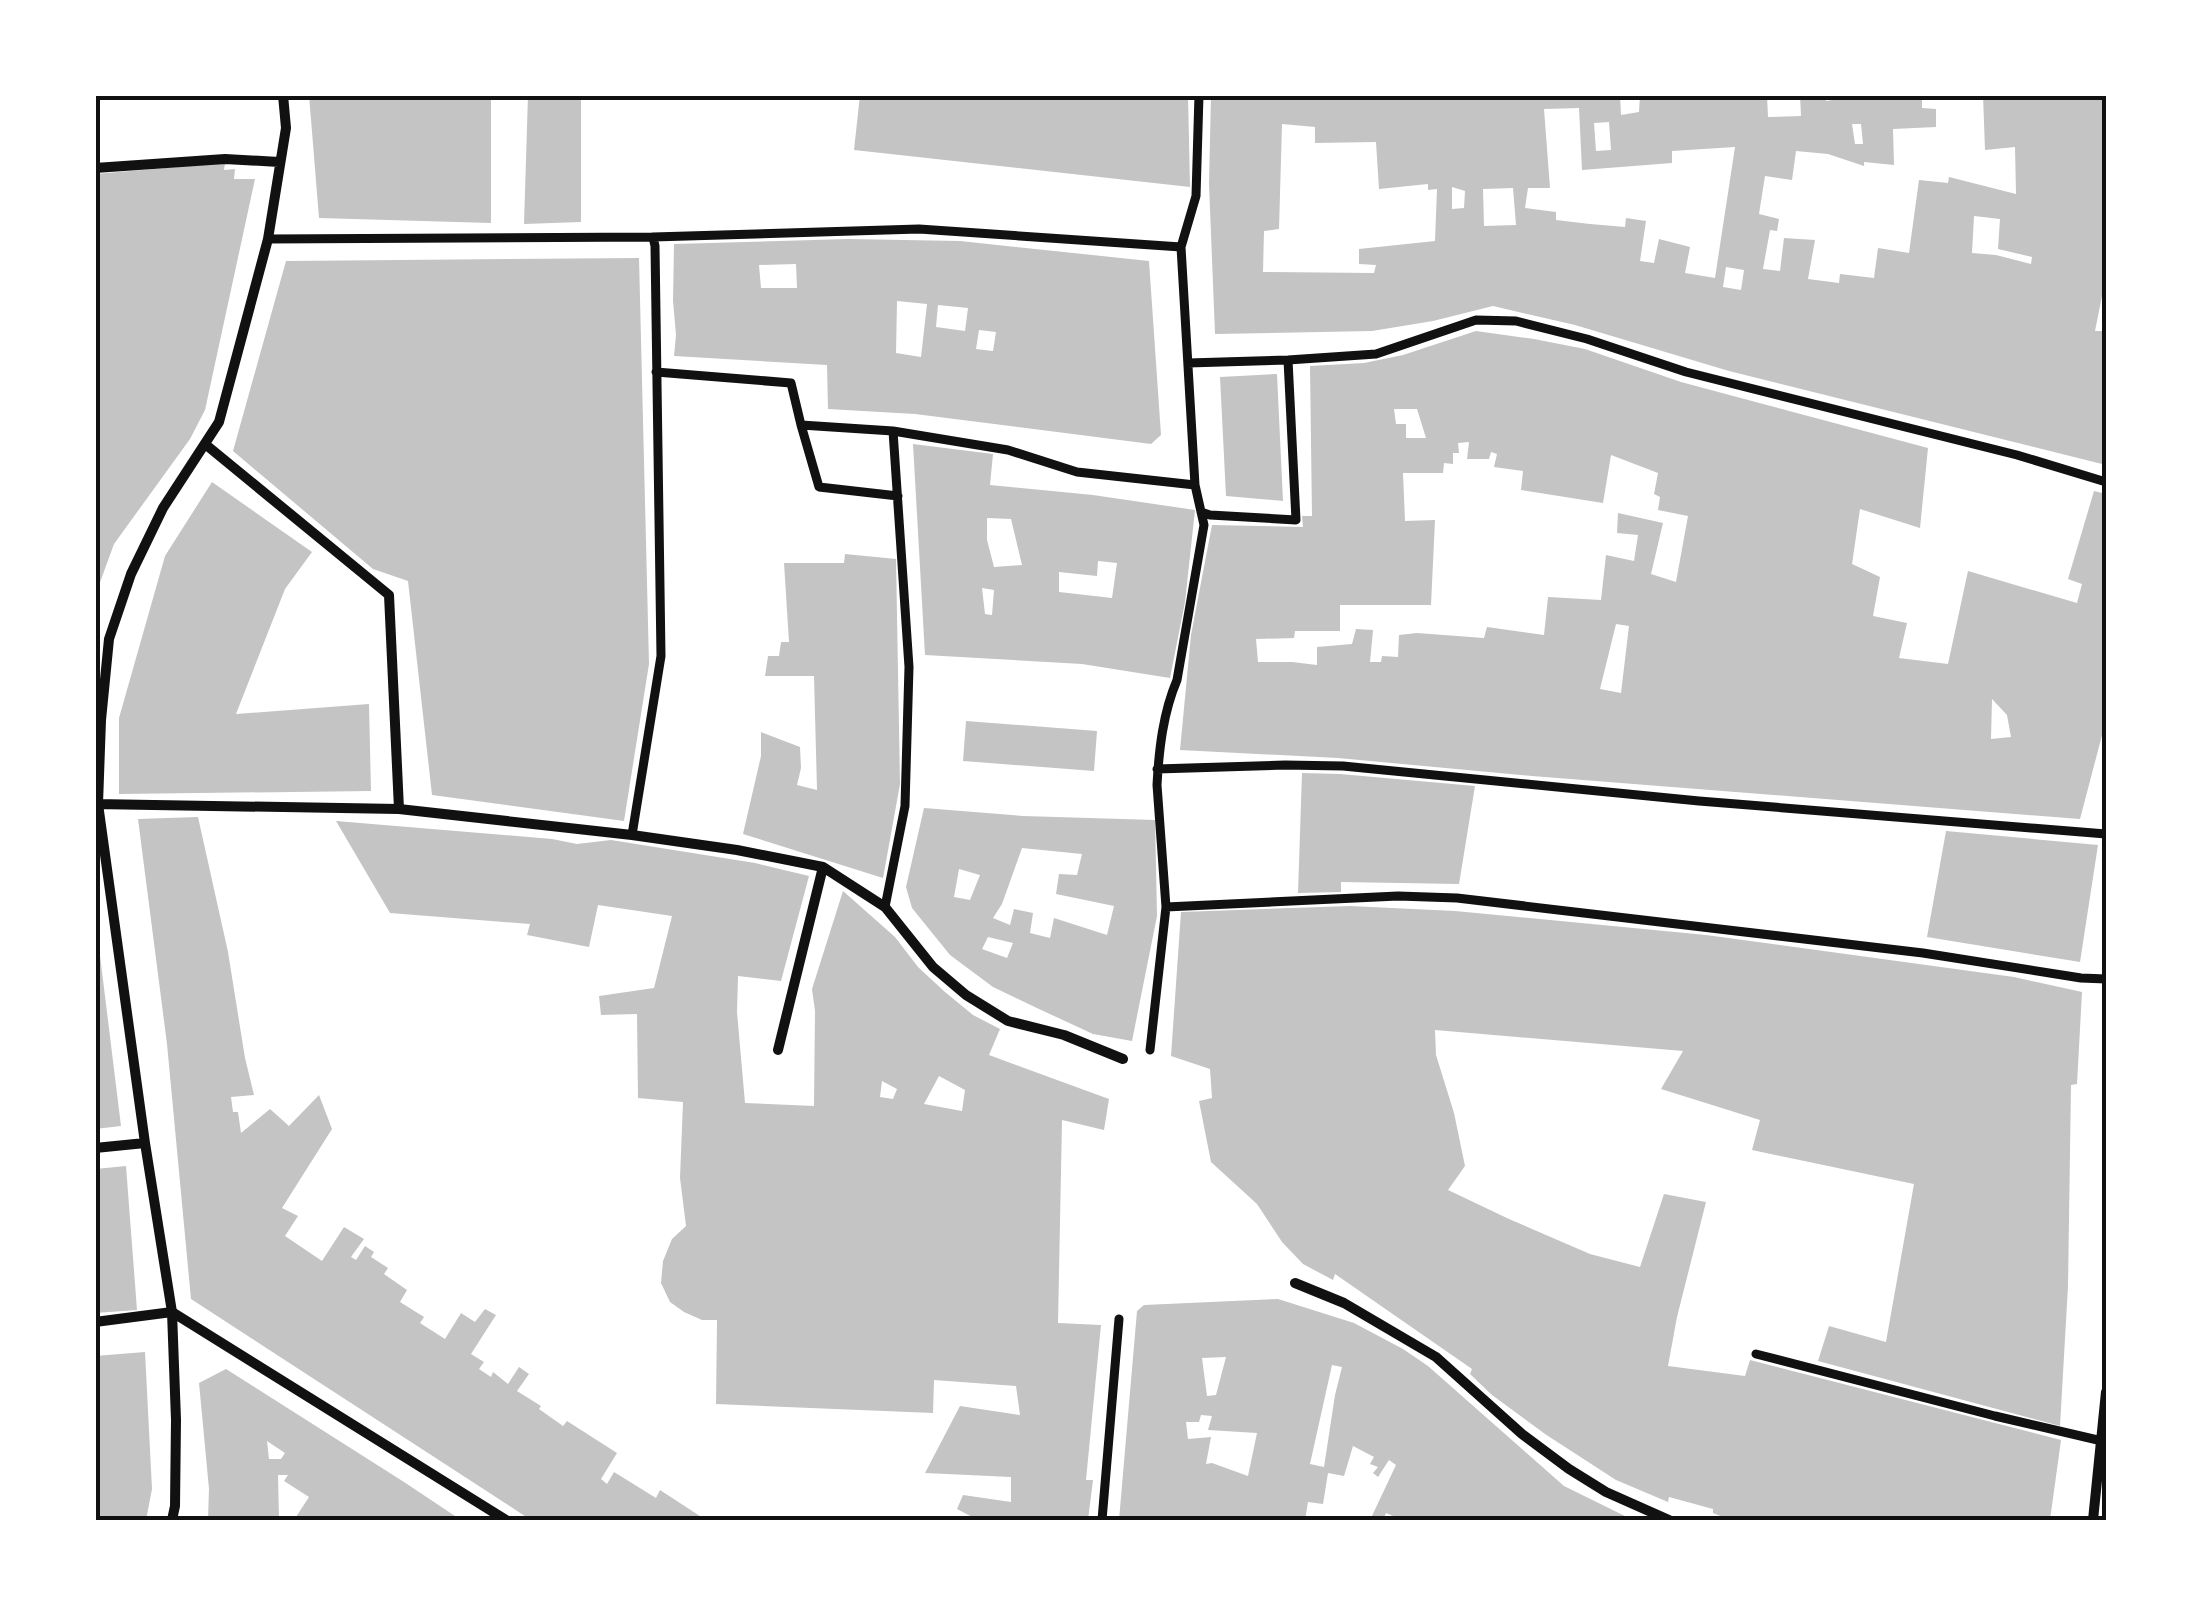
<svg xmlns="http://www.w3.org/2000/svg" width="2201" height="1615" font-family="Jost,sans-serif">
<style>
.building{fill:#c4c4c4;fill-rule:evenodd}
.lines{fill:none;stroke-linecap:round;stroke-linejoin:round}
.pedestrian{stroke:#111;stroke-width:9}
.minor{stroke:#111;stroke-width:10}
.neatline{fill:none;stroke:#111;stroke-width:4}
</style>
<rect width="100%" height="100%" fill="#fff"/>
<path class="building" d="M309 95H491V223L319 218Z
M528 95H581V222L524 224Z
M860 95H1188L1190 187 854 150Z
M1211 95H1620L1621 115 1639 112 1640 95H1767L1768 117 1801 116 1800 95H1826V101L1839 99 1838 95H1932V98L1922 99V108L1936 109V127L1893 129 1894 165 1864 162V166L1828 154 1796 151 1792 180 1765 176 1759 214 1779 219 1777 231 1770 230 1763 269 1780 271 1784 238 1815 240 1808 279 1839 283 1840 274 1874 278 1878 248 1909 253 1919 180 1948 183 1949 177 2016 194 2015 147 1985 150 1983 95H2106V276L2095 331H2102L2106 320V465L1729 371 1575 325 1493 306 1433 321 1372 331 1215 334 1209 184ZM1579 108 1582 170 1672 163V151L1735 147 1715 278 1685 273 1690 247 1659 239 1654 263 1640 261 1646 221 1626 218 1625 227 1590 224 1556 220V212L1525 208 1528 188H1550L1544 109ZM1609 122 1611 150 1596 151 1594 123ZM1282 124 1315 127V143L1376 142 1379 189 1428 184V190L1437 189 1435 241 1359 249V264L1376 265 1374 273 1263 272 1264 231 1279 229ZM1852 124H1861L1863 144H1855ZM1452 187 1465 191 1464 208 1452 209ZM1513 188 1516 225 1484 226 1483 189ZM1974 216 2000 219 1998 249 2032 257 2031 264 1996 255 1972 253ZM1726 267 1744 270 1741 290 1723 287Z
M225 163 224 170 235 169 234 179H255L205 410 190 439 114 544 95 596V174Z
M848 239 960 241 1149 261 1161 435 1151 444 915 414 828 409 827 365 674 356 676 335 673 301 674 244ZM796 264 797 288H761L759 265ZM897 301 927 304 921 357 896 353ZM938 305 968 308 965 331 936 327ZM979 330 996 332 993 351 976 349Z
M639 258 649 664 624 821 432 795 408 581 373 569 233 451 286 261Z
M1476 331 1534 339 1585 349 1681 382 1928 448 1920 528 1860 509 1852 564 1880 577 1873 616 1907 623 1899 658 1948 664 1968 571 2077 603 2082 584 2068 579 2094 491 2106 494V720L2080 819 1532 776 1338 758 1180 750 1191 635 1212 525 1303 527 1302 516H1312L1310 366 1364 363 1403 355ZM1394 409H1417L1426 438H1406V424H1396ZM1469 442 1467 459H1489L1491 452 1497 454 1494 467 1523 471 1521 490 1603 503 1611 455 1658 473 1654 494 1660 497 1658 510 1688 516 1676 582 1651 574 1663 523 1618 513 1617 533 1638 535 1634 561 1606 555 1601 600 1548 597 1544 635 1487 627 1484 638 1417 633 1399 635 1398 657 1382 656 1381 662H1370L1373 630 1356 629 1352 644 1317 647V665L1292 662H1258L1256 639 1294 638 1295 631H1340V605H1431L1435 520 1405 521 1403 473H1443L1444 463 1453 464V453H1459L1458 443ZM1616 624 1629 626 1621 693 1600 689ZM1992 699 2007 715 2011 737 1991 739Z
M1277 374 1283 501 1226 496 1220 377Z
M913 444 993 454 990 485 1093 495 1195 510 1185 602 1170 678 1082 664 925 655ZM987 518 1011 519 1022 565 994 567 987 540ZM1098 561 1117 563 1112 598 1059 592V572L1097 576ZM982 588 994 590 992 615 985 614Z
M212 482 312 552 285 589 236 714 369 704 371 791 119 794V718L165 556Z
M845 554 896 559 900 784 883 878 743 834 761 756V732L800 747 801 768 797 785 817 790 814 676H765L768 656H779L781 642H789L784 563H844Z
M966 721 1097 731 1094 771 963 761Z
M1302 773 1340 774 1475 786 1459 884 1341 882V892L1298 893Z
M924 808 1023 816 1155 820 1157 916 1132 1041 1093 1034 1039 1009 993 987 950 955 912 908 906 887ZM1022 848 1082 854 1077 875 1059 874 1056 894 1114 906 1107 935 1054 918 1050 938 1030 933 1033 913 1014 909 1010 925 993 918 1002 904ZM959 869 980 875 970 900 954 897ZM988 937 1013 943 1007 958 982 949Z
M198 817 228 952 245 1058 254 1095 231 1097 233 1112H238L241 1133 270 1109 289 1126 319 1095 332 1129 282 1208 298 1216 285 1236 322 1261 344 1227 364 1239 351 1257 356 1260 365 1246 374 1252 371 1257 388 1268 384 1274 407 1290 400 1302 424 1317 420 1323 445 1339 461 1313 475 1322 485 1309 496 1315 471 1354 484 1362 479 1369 491 1377 493 1372 508 1384 519 1367 529 1374 517 1391 541 1406 539 1409 563 1426 567 1421 617 1453 601 1479 607 1484 614 1472 656 1498 660 1490 706 1520H531L191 1299 167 1044 138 819Z
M336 821 552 839 577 844 611 840 755 863 809 876 781 981 738 976 737 1012 745 1103 814 1106 815 1011 812 989 843 891 895 937 918 967 945 992 973 1015 1000 1029 989 1055 1109 1099 1104 1130 1062 1120 1058 1323 1101 1325 1086 1480H1093L1088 1520H978L957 1509 963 1495 1011 1502V1477L925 1473 960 1406 1020 1415 1016 1386 934 1380 933 1413 716 1404 717 1320H702L684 1312 670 1302 661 1283 663 1261 672 1239 686 1226 680 1178 683 1102 638 1098 637 1014 601 1015 599 996 654 988 672 916 598 905 589 947 527 935 530 924 390 913ZM939 1076 965 1090 962 1111 924 1104ZM882 1081 897 1089 893 1099 880 1097Z
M1946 831 2098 845 2080 962 1927 937Z
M1350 906 1455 911 1706 935 2014 977 2082 992 2077 1084 2071 1085 2068 1286 2060 1426 1818 1361 1829 1326 1886 1342 1914 1184 1752 1150 1760 1120 1661 1089 1683 1051 1435 1030 1436 1055 1454 1113 1465 1166 1448 1190 1509 1219 1590 1254 1640 1267 1664 1194 1706 1202 1677 1317 1668 1366 1745 1376 1750 1360 2061 1440 2050 1520H1730L1713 1513V1509L1669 1497 1668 1502 1616 1480 1545 1434 1492 1395 1470 1374 1472 1369 1335 1274 1333 1280 1303 1264 1282 1242 1257 1204 1211 1162 1199 1101 1212 1098 1210 1069 1171 1056 1181 912Z
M95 931H97L121 1126 95 1129Z
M126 1166 137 1310 95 1313V1169Z
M1278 1299 1354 1323 1403 1349 1428 1366 1564 1486 1633 1520H1392L1393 1516 1386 1513 1383 1520H1373L1371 1518 1396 1465 1389 1460 1378 1477 1373 1473 1378 1467 1370 1464 1374 1457 1353 1446 1344 1476 1328 1473 1323 1504 1308 1502 1305 1520H1119L1137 1311 1144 1305ZM1226 1357 1216 1395 1207 1396 1202 1358ZM1332 1365 1342 1367 1335 1395 1324 1467 1310 1464ZM1201 1415 1212 1416 1208 1430 1257 1433 1248 1476 1212 1463 1206 1464 1211 1437 1188 1439 1186 1422H1199Z
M145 1352 152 1489 146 1520H95V1356Z
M226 1369 404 1482 461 1520H294L309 1497 284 1481 288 1475H278L279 1520H208L209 1489 199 1383ZM267 1441 285 1453 281 1459H269Z"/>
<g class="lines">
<path class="pedestrian" d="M268 239 653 237 919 229 1181 247
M1188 363 1288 360 1376 354 1476 320 1516 321 1587 339 1686 372 2017 455 2106 482
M656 372 791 383 801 425 893 431 1008 450 1077 472 1195 485
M801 425 819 487 898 496
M1201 512 1210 515 1296 520 1288 360
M1157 769 1285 765 1343 766 1699 801 2106 834
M632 835 661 656 655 246 653 237
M885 907 905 806 909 667 893 431
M1166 907 1398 896 1457 898 1923 953 2081 978 2106 979
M1150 1050 1166 907 1157 785C1159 749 1163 713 1177 680L1204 525 1195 485 1181 247 1196 196 1199 95
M1756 1354 1995 1416 2102 1441
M1102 1520 1119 1319"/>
<path class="minor" d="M95 168 225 159 279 162
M205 444 389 595 399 809
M95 804 399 809 632 835 737 850 823 867 885 907 933 967 966 995 1008 1021 1064 1035 1123 1059
M778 1050 823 867
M95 1148 145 1143
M1295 1283 1344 1303 1436 1357 1522 1434 1569 1469 1606 1492 1669 1520
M172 1312 506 1520
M95 1322 172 1312
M172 1520 175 1506 176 1420 172 1312 145 1143 98 804 101 720 109 639 131 574 163 508 219 422 268 239 286 128 283 95
M2093 1520 2106 1392"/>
</g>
<rect width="2201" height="1615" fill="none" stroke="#ffffff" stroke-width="195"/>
<rect x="98" y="98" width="2006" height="1420" class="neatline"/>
</svg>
